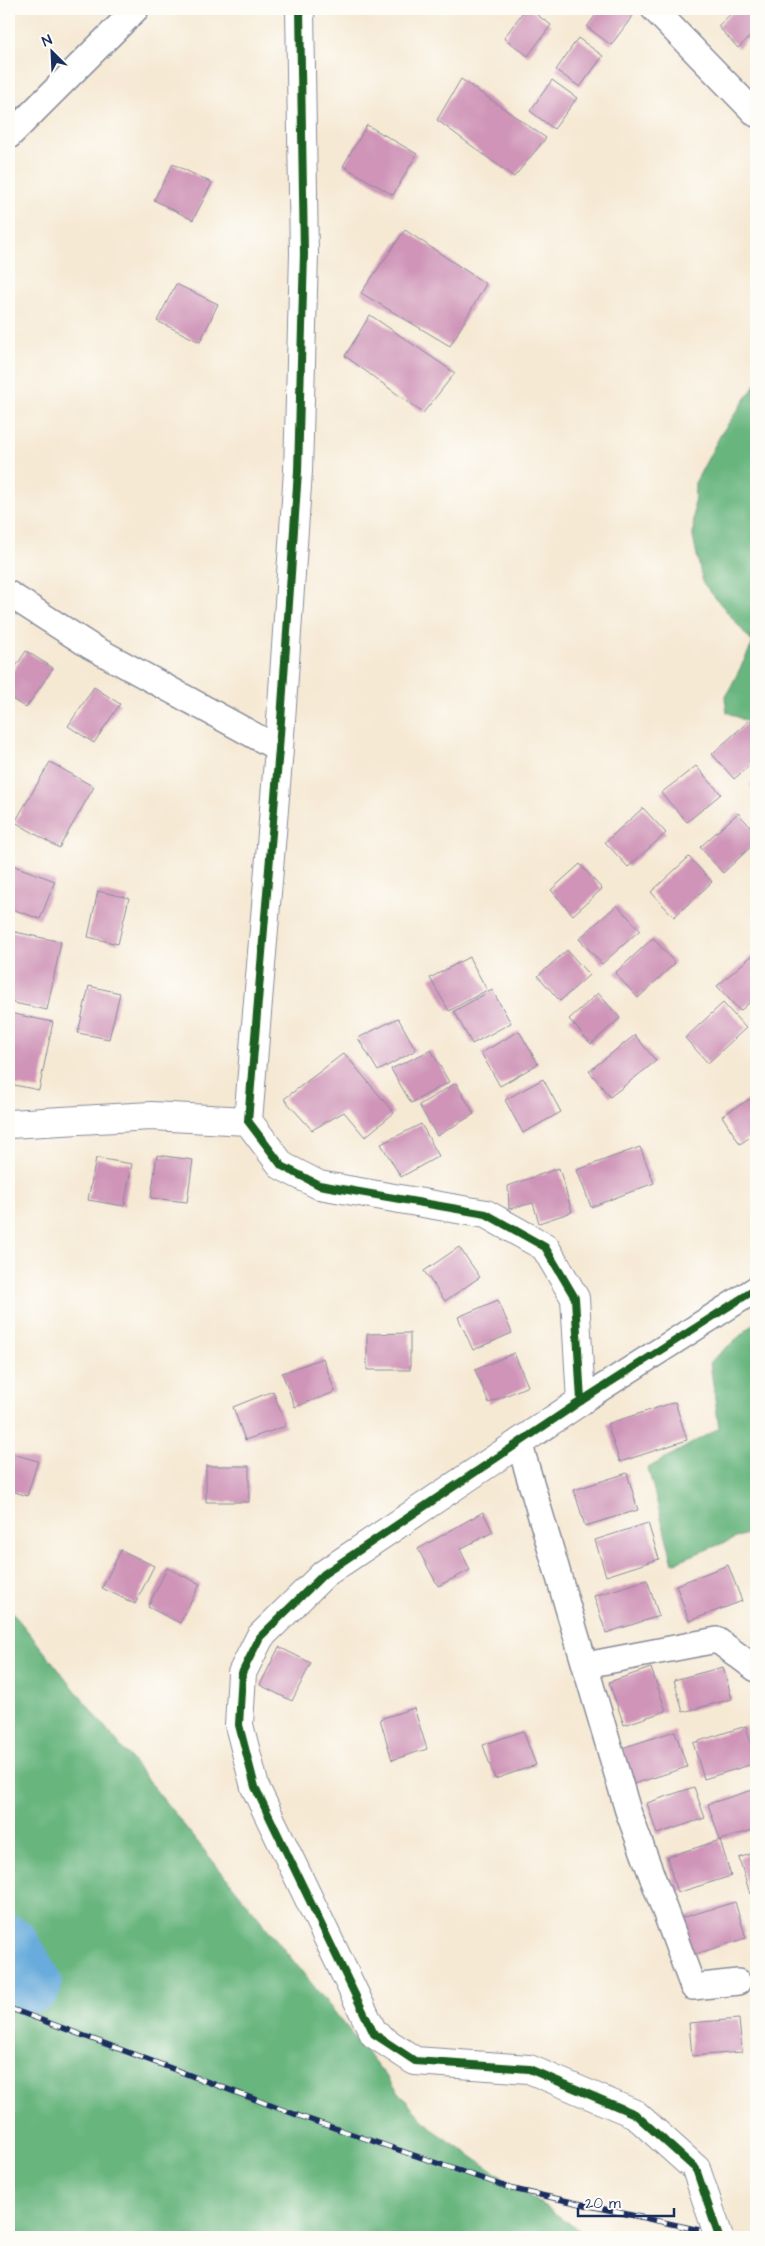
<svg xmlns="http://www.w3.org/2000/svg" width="765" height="2246" font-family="'Architects Daughter',sans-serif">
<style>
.forest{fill:#68b57e;stroke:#42726e}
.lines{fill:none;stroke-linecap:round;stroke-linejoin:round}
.river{stroke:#68abdc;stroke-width:58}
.building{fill:#cf94b8}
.minor-casing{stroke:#888c99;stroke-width:28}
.tertiary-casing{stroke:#888c99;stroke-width:30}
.minor{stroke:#fff;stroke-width:25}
.tertiary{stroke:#fff;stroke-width:28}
.rail-casing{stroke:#1b2f5e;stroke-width:5.5}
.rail{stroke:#fdfcf7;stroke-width:4;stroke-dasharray:11;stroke-linecap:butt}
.tertiary-bridge-casing{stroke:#888c99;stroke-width:30;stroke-linecap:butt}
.tertiary-bridge{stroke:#fff;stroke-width:28}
.cycleway-casing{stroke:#fdfcf7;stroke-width:11}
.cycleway{stroke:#1b5e20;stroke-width:8}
</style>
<rect width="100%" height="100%" fill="#fdfcf7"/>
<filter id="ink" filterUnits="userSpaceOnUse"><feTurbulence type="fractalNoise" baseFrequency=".02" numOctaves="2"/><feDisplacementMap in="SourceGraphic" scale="10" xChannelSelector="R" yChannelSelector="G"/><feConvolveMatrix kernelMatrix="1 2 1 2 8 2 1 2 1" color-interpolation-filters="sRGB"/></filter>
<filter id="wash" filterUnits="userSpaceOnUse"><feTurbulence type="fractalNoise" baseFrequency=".0096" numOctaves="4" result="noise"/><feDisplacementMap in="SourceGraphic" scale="20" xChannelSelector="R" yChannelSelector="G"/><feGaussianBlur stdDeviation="1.12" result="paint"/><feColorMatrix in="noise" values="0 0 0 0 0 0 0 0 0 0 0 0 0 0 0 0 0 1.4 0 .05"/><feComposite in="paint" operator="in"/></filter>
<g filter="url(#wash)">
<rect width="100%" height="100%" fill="#f6e9d4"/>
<path class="forest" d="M756 384V726L727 712 725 698 753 643 703 583 693 537 695 483 721 434Z
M756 1322V1530L673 1563 648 1468 719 1428 710 1362Z
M9 1608 411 2107 435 2131 589 2237H13L9 2226Z"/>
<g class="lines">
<path class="river" d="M9 1944 33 1984"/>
</g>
<g id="blocks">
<path class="building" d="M525 9H529L551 25 528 56 504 38Z
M600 9H627L634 14 611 45 587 27Z
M736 9H756V31L738 48 718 26Z
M578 38 603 56 580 87 556 70Z
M461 79 546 138 514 177 437 120Z
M552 80 577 98 554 129 530 111Z
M367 125 417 154 393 195 343 166Z
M173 164 212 183 193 220 154 200Z
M405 230 486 284 450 346 361 293Z
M176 284 218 304 200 342 157 321Z
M370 315 455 373 423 413 345 356Z
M26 651 53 668 26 708 9 697V677Z
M94 687 120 704 94 743 68 726Z
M750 720 756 727V760L734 779 712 754Z
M50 762 94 787 59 848 15 822Z
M696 766 721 794 687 822 661 793Z
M756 780V792L750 785Z
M643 808 666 833 628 867 605 842Z
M738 813 756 833V842L723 873 700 847Z
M689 857 712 882 674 917 651 892Z
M9 864 55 881 40 919 9 908Z
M580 864 602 889 573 915 551 890Z
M98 891 129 898 118 944 88 937Z
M617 905 640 930 602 964 579 939Z
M11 931 61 942 47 1010 9 1002V943Z
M653 938 675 963 638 998 615 973Z
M567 950 589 975 560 1001 538 976Z
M755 953 756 997 740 1011 717 986Z
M469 957 487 990 449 1011 430 978Z
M89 986 120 993 109 1039 78 1033Z
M492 990 511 1023 472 1044 454 1011Z
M598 993 620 1018 591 1044 569 1019Z
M723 1003 746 1028 708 1063 685 1038Z
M9 1013 53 1022 39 1090 9 1084Z
M398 1018 416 1050 378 1071 358 1038Z
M519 1031 538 1064 500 1086 481 1053Z
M635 1035 656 1061 610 1097 589 1071Z
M431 1050 449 1082 411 1103 391 1069Z
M344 1053 394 1113 365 1137 344 1112 312 1130 284 1099Z
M543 1079 561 1112 523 1133 505 1100Z
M456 1083 474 1114 437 1136 419 1105Z
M753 1097 756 1102V1133L740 1144 722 1116Z
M421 1124 439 1156 401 1177 381 1144Z
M640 1147 654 1183 591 1207 577 1170Z
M157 1155 193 1160 187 1202 151 1198Z
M96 1158 132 1164 124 1206 88 1200Z
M559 1168 572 1212 539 1223 533 1203 509 1209 508 1186Z
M459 1247 480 1277 445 1301 424 1271Z
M498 1300 512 1333 473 1350 458 1317Z
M410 1333V1370H367V1334Z
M514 1353 528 1386 489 1403 475 1370Z
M323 1358 335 1392 295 1407 282 1373Z
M273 1391 286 1426 245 1440 233 1407Z
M675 1402 687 1440 620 1462 607 1424Z
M9 1453 38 1461 27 1496 9 1490Z
M206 1466H249V1502H206Z
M627 1473 638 1510 585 1526 574 1490Z
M483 1512 493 1532 460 1549 470 1570 438 1586 418 1549Z
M648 1523 659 1559 606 1576 595 1540Z
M121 1550 154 1566 135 1604 102 1588Z
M728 1565 742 1601 689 1621 676 1585Z
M167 1568 200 1584 180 1623 148 1607Z
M647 1580 659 1616 606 1633 594 1596Z
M279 1647 311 1663 292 1701 260 1685Z
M723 1667 732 1699 683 1712 674 1680Z
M651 1668 666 1711 624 1725 609 1682Z
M414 1708 427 1749 392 1760 380 1719Z
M746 1726 756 1763 704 1779 693 1743Z
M523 1731 536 1765 495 1779 483 1745Z
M675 1731 687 1767 634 1784 622 1748Z
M694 1787 705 1818 657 1834 647 1803Z
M756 1789V1829L720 1840 708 1804Z
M720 1840 731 1876 677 1893 667 1857Z
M756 1852V1892L750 1894 739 1858Z
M735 1902 746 1938 693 1955 681 1918Z
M739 2019 742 2052 692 2056 689 2023Z"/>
</g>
</g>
<g filter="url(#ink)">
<use href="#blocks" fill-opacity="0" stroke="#888c99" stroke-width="1"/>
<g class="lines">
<defs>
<path id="minor" d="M654 9 756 114
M9 136 136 9
M9 594 90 646 279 749
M581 1401 756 1289
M519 1442 628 1811 693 1987 738 1982
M586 1665 717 1640 756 1669"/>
<path id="tertiary" d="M300 9 304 254 298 471 279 749 248 1121 282 1166 319 1185 486 1214 545 1247 575 1298 581 1401 324 1574 260 1637 242 1673 239 1725 255 1787 374 2034 415 2061 529 2069 635 2114 696 2169
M9 1124 151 1116 248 1121"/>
</defs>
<use href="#minor" class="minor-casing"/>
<use href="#tertiary" class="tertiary-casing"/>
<use href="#minor" class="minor"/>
<use href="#tertiary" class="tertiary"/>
<defs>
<path id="rail" d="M9 2008 305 2118 513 2189 731 2237"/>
</defs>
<use href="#rail" class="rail-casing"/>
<use href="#rail" class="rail"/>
<defs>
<path id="tertiary-bridge" d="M696 2169 719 2237"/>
</defs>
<use href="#tertiary-bridge" class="tertiary-bridge-casing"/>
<use href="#tertiary-bridge" class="tertiary-bridge"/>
<defs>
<path id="cycleway" d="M300 9 304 254 298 471 279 749 248 1121 282 1166 319 1185 486 1214 545 1247 575 1298 581 1401
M719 2237 696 2169 635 2114 529 2069 415 2061 374 2034 255 1787 239 1725 242 1673 260 1637 324 1574 581 1401 756 1289"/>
</defs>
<use href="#cycleway" class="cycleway-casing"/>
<use href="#cycleway" class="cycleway"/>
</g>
</g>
<rect width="765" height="2246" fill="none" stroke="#fdfcf7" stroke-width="30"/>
<g transform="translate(52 52) rotate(336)" stroke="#fdfcf7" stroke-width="4" paint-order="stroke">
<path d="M0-4L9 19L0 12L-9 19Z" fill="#1b2f5e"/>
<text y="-8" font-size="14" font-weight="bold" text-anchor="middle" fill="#1b2f5e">N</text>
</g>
<path d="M578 2208v8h96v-8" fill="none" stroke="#1b2f5e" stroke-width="2.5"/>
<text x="585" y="2208" font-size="15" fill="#1b2f5e" stroke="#fdfcf7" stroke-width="4" paint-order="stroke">20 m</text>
</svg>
